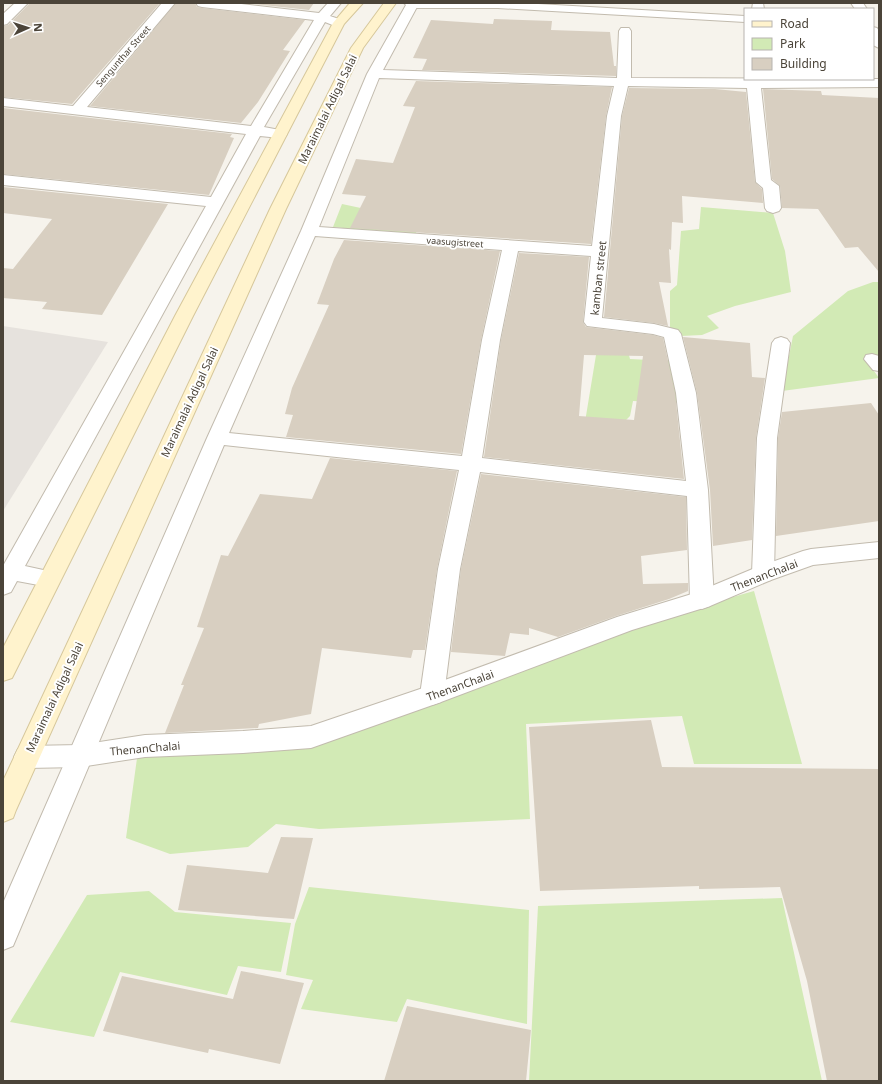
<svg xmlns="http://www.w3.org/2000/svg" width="882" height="1084" font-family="'Noto Sans',sans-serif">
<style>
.industrial{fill:#e6e2dd}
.green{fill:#d2eab5}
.building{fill:#d8cfc1;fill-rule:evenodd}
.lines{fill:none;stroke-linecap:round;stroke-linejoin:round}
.service-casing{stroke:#c2bbae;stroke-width:2}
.minor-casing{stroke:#c2bbae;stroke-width:2}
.tertiary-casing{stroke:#c2bbae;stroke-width:2}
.secondary-casing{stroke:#d6c79b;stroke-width:2}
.service{fill:#fff;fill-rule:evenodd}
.minor{fill:#fff;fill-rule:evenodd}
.tertiary{fill:#fff;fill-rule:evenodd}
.secondary{fill:#fff3cd;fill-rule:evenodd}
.labels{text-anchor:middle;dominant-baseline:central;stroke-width:4;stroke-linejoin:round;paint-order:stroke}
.far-street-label{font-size:9px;fill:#4b4439;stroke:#fff}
.street-label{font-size:11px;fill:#4b4439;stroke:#fff}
</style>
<rect width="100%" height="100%" fill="#f6f3ec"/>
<path class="industrial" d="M3 326 108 342 3 511Z"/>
<path class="green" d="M342 204 417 220 416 235 333 227Z
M701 207 773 213 785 251 791 292 735 306 707 316 719 328 702 335 681 336 670 327V291L677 285 681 231 699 229Z
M873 282H879V355L864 357 879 378 782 391 793 336 848 291Z
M597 349 628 352 630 359 670 361 680 403 633 401 630 416 621 425 585 422Z
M754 591 802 764H694L682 716 526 724 530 819 319 829 276 824 248 847 170 854 126 838 138 751 283 742 627 627Z
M309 887 529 910 527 1024 407 999 397 1022 301 1009 313 980 286 975 295 924Z
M149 891 175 912 291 923 281 972 238 966 227 995 120 972 94 1037 10 1022 87 895Z
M782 898 822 1081H529L538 906Z"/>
<path class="building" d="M30 3H160L72 104 3 97V26L8 25Z
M176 3H195L197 7 202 8 305 20 283 50 290 51 258 102 241 123 90 106Z
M246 3H314L309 10Z
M494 19 552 21 551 30 610 32 614 66H616V76L422 70 427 59 413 58 431 20 493 24Z
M416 81 612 87 606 116 591 244 350 228 366 196 342 194 356 159 393 163 415 107 403 106Z
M629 88 715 89 746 92 755 182 762 189 763 203 682 196 683 223 672 222 671 250 669 249 671 283 659 282 668 326 654 323 604 317 622 116Z
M763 89 821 91 822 95 879 98V272L858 247 845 248 818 209 782 208 780 186 772 179Z
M3 108 232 134 230 137 234 138 209 195 3 174Z
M3 187 168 204 102 315 42 309 47 302 3 298V268L13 269 52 219 3 213Z
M344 240 500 251 481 340 461 454 286 437 293 415 285 414 292 388 329 305 317 304 334 259Z
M519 253 589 257 583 322 586 327 653 335 663 338 675 393 684 479 484 457 501 340ZM584 355 643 356 634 420 579 416Z
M683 337 750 343 752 377 765 378 756 438 752 540 713 546 710 490 697 393Z
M871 403 879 415V521L776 536 778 438 782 412Z
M330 458 457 471 437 569 425 650H413L411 658 322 648 311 714 259 724 258 728 165 733 184 685H181L204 628 197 627 221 555 228 556 260 494 312 499Z
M481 474 686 497 687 550 641 556 643 584 688 583V591L669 599 616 616 558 637 529 628V635L510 633 505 656 451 652 461 569Z
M651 720 662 767 879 769V1081H827L807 981 780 887 699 889V886L540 891 529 727Z
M281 837 313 838 294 919 178 910 187 865 268 873Z
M241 971 304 983 280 1064 209 1049 208 1053 103 1031 122 976 233 999Z
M407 1006 531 1030 526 1081H384Z"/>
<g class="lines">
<defs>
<path id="service" d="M408 3H521L745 16V22L498 8H412L408 7 406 5Z
M753 3H763L764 9H752Z
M872 354 879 356V371L873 370 864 359 866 355Z"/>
<path id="minor" d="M15 3H28L7 24 3 25V14Z
M162 3H175L87 107 251 126 314 20 202 7 198 6 196 3H233L319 13 328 3H341L330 16 339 19 341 22 339 25 335 26 325 22 264 127 285 131 287 134 285 137 280 138 260 136 25 566 57 573 60 579 57 585 49 587 17 581 11 592 3 595V566L206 206 3 185V175L211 197 246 134 3 106V98L73 106Z
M404 3H417L418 5 383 70 617 78 619 31 621 28H629L631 31V78L879 79V87L761 88 771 180 779 186 781 208 779 211 773 213 767 211 765 208 763 188 756 182 747 88 628 86 621 116 602 318 654 324 678 330 681 334 696 393 708 490 714 600 710 606 702 609 694 606 690 600 687 496 480 472 460 569 444 695 441 702 432 705 423 702 420 695 438 569 459 470 224 445 13 946 3 950V903L207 438 301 231 367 74 406 5ZM379 78 614 86 607 116 592 246 319 227ZM315 236 502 250 482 340 462 456 229 433ZM518 251 591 256 584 322 587 326 653 334 664 337 676 393 686 481 482 458 500 340Z
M851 3H863L867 9H855Z
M873 27 877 28 879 31V48L873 45Z
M781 337 787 339 790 343 777 438 774 574 771 580 763 582 755 580 752 574 757 438 772 343 775 339Z"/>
<path id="tertiary" d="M879 542V558L813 565 771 580 710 606 632 630 441 702 311 748 243 753 145 757 80 767 27 768 18 765 14 757 18 749 27 746 80 745 145 735 243 731 311 726 423 688 617 617 695 593 755 568 803 551 811 549Z"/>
<path id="secondary" d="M350 3H363L344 24 193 316 12 678 3 681V648L175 316 333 23Z
M384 3H396L363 48 286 209 16 810 13 818 3 822V781L270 209 351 48Z"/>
</defs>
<use href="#service" class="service-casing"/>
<use href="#minor" class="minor-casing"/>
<use href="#tertiary" class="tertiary-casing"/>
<use href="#secondary" class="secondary-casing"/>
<use href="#service" class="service"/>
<use href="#minor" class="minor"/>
<use href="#tertiary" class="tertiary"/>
<use href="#secondary" class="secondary"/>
</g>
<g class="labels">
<g class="far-street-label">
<text transform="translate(123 56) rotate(-49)">Sengunthar Street</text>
<text transform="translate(455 242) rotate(4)">vaasugistreet</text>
</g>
<g class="street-label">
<text transform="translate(327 109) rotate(-64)">Maraimalai Adigal Salai</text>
<text transform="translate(598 278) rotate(-84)">kamban street</text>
<text transform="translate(189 402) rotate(-65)">Maraimalai Adigal Salai</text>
<text transform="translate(764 575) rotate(-21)">ThenanChalai</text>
<text transform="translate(460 685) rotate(-20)">ThenanChalai</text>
<text transform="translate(54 697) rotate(-65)">Maraimalai Adigal Salai</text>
<text transform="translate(145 748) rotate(-5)">ThenanChalai</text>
</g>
</g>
<rect width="882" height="1084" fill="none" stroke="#4b4439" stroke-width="8"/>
<rect x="744" y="8" width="130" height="72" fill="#ffffff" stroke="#b7b4b0"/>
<rect x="752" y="21" width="20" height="6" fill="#fff3cd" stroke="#b7b4b0"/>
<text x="780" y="28" font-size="12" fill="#4b4439">Road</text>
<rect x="752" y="38" width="20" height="12" fill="#d2eab5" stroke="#b7b4b0"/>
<text x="780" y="48" font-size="12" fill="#4b4439">Park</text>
<rect x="752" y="58" width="20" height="12" fill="#d8cfc1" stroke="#b7b4b0"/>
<text x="780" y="68" font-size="12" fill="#4b4439">Building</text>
<g transform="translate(28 28) rotate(87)" stroke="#ffffff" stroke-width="3" paint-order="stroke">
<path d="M0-3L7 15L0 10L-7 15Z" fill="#4b4439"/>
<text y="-6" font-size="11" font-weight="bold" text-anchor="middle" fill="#4b4439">N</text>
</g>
</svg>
